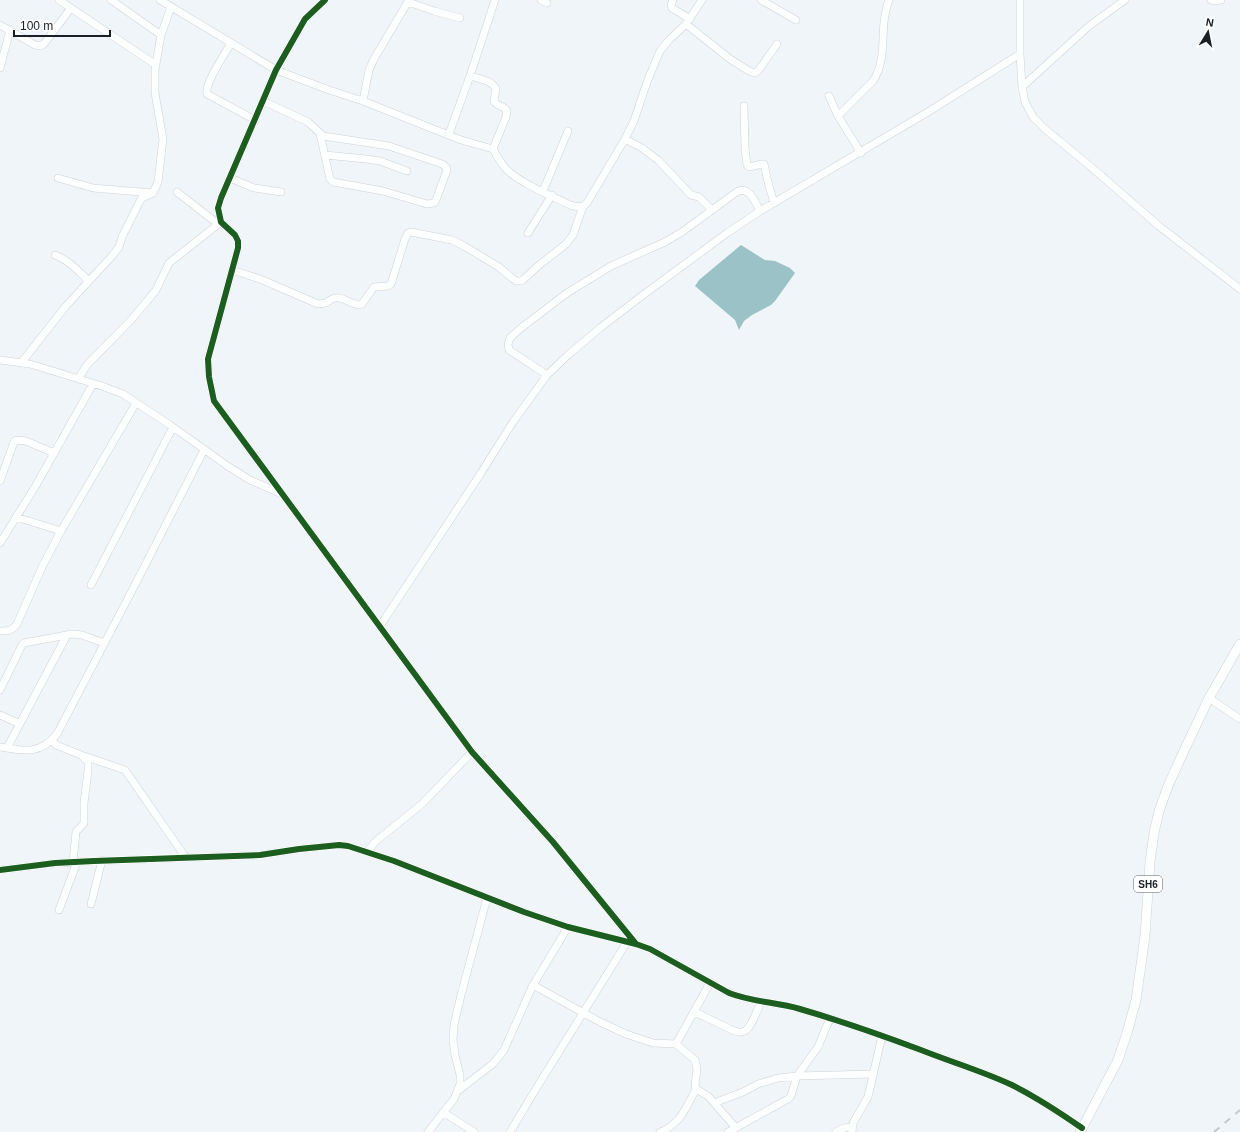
<svg xmlns="http://www.w3.org/2000/svg" width="1240" height="1132" font-family="Arial,sans-serif">
<style>
.water{fill:#9bc3c7}
.lines{fill:none;stroke-linecap:round;stroke-linejoin:round}
.minor-casing{stroke:#cdd2d8;stroke-width:8}
.major-casing{stroke:#cdd2d8;stroke-width:10}
.minor{stroke:#fdfefe;stroke-width:7}
.major{stroke:#fdfefe;stroke-width:9}
.rail{stroke:#c6c7c9;stroke-width:2;stroke-dasharray:7 7;stroke-linecap:butt}
.cycleway-casing{stroke:#fff;stroke-width:8}
.cycleway{stroke:#1b5e20;stroke-width:6}
.labels{text-anchor:middle;dominant-baseline:central;stroke-width:3.5;stroke-linejoin:round;paint-order:stroke}
.shield{fill:#fff;stroke:#5e6266;stroke-width:1}
.shield-label{font-size:10px;font-weight:bold;fill:#191f25}
</style>
<rect width="100%" height="100%" fill="#f0f5fa"/>
<path class="water" d="M741 245 765 260 775 261 790 268 795 273 775 301 771 305 752 315 744 321 739 330 735 320 695 286 699 280Z"/>
<g class="lines">
<defs>
<path id="minor" d="M59 0 156 65
M111 0 161 35
M160 0 276 70 329 90 363 101 461 140 493 149C497 156 501 164 507 170 522 184 552 196 570 205 578 207 582 208 587 203L625 139 634 121 647 82 660 51 669 40 686 24 702 0
M325 0 305 19 276 70 221 198 218 208 221 222 235 235 238 241V248L208 359 209 377 214 401 472 752 553 842 636 944
M541 0 547 3
M673 0 671 5 672 8 690 19
M761 0 796 20
M1211 0 1214 1 1221 0
M408 2 434 11 460 18
M686 24 730 59 749 71 754 73 758 71 777 44
M0 25 35 45 40 46 44 44 71 8
M231 43C225 54 204 84 207 94L255 120
M1020 54 1022 87 1089 26 1125 0
M0 68 10 30
M470 76 495 0
M1022 87 1025 102 1033 117 1045 129 1090 166 1159 226 1240 289
M829 96 838 116 861 153
M263 101 308 122 323 136 389 146 442 164 446 167 447 170 436 200 434 203 427 204 383 191 333 182 330 179 320 134
M363 101 369 70 374 59 409 0
M744 106 745 148 747 165 749 167 762 164H764L768 182 774 203
M838 116 873 81C885 63 882 42 884 22 885 15 886 7 889 0
M449 134 470 76C479 79 492 80 496 89L494 101C497 107 504 105 507 111L506 117 493 149
M625 139 642 148 658 160 691 195 699 197 712 210
M325 155 366 159 380 161 407 171
M58 178 93 188 153 193
M230 178 254 188 281 192
M543 191 568 131
M177 192 218 224
M528 233 552 195
M55 255C70 261 77 270 89 281
M232 270 260 279 318 304 326 303C340 291 345 303 360 305L362 304 374 287 388 286 391 284 405 239 408 233 411 232 452 240 464 246 499 267 512 278 516 281H521L524 279 538 266 566 244 573 235 583 206
M0 360 30 364 102 386 123 394 170 425 229 467 250 480 282 494
M21 363 66 306 112 256 119 247 122 237 140 201 142 198 153 193 158 182 163 139 155 93V70L161 35 171 7
M547 375 509 350 508 344 510 338 521 328 567 293 611 266 665 242 682 232 738 191C750 187 755 202 760 211
M78 379 87 365 131 320 147 301 156 290 169 263 221 222
M0 481 14 442 16 440 26 441 54 453
M16 517 61 531
M0 543 35 487 93 384
M91 585 173 427
M380 626 481 473 513 422 547 375 568 355 600 328 639 298 727 233 760 211 928 112 1020 54V0
M0 631C8 631 12 631 17 624L43 565 61 531 136 403
M0 690 19 651 22 645 24 643 72 634 82 635 104 643
M1209 698 1240 719
M0 715 20 724
M52 740 56 745 81 755 88 762V771L84 803V823L76 832 73 862
M0 747C24 751 40 755 57 734L137 581 204 450
M7 748 67 635
M81 755 125 770 186 858
M367 852 376 841 422 804 472 752
M0 870 55 863 94 861 260 855 299 849 339 845 348 846 394 861 524 912 568 927 636 944 650 949 729 993C752 1002 776 1002 800 1009 841 1021 881 1035 921 1050 951 1062 982 1071 1012 1085 1036 1097 1059 1112 1082 1128
M91 904 102 860
M59 910 77 862
M533 985 600 1022 626 1034 653 1043 676 1044 695 1060 697 1069 695 1085 696 1089C687 1106 680 1125 660 1132
M695 1012 732 1030C736 1031 739 1033 742 1032 751 1031 757 1010 761 1002
M676 1044 710 983
M696 1089 708 1096 736 1128
M459 1090 494 1063 504 1050 533 985 568 927
M714 1103 743 1092 758 1084 778 1078 797 1076 873 1074
M443 1112 474 1132
M428 1132 454 1099 460 1084V1075L455 1055 453 1040 454 1025 461 995 487 898
M510 1132 534 1092 627 942
M728 1132 788 1099 791 1096 797 1076 818 1047 830 1018
M836 1132 844 1128 852 1127
M852 1132 853 1123 868 1097 882 1036"/>
<path id="major" d="M1080 1132 1118 1060 1127 1033 1136 1000 1145 936 1150 862 1154 833 1159 811 1168 786 1182 755 1209 698 1240 644"/>
</defs>
<use href="#minor" class="minor-casing"/>
<use href="#major" class="major-casing"/>
<use href="#minor" class="minor"/>
<use href="#major" class="major"/>
<path class="rail" d="M1214 1132 1240 1110"/>
<defs>
<path id="cycleway" d="M325 0 305 19 276 70 221 198 218 208 221 222 235 235 238 241V248L208 359 209 377 214 401 472 752 553 842 636 944
M0 870 55 863 94 861 260 855 299 849 339 845 348 846 394 861 524 912 568 927 636 944 650 949 729 993C752 1002 776 1002 800 1009 841 1021 881 1035 921 1050 951 1062 982 1071 1012 1085 1036 1097 1059 1112 1082 1128"/>
</defs>
<use href="#cycleway" class="cycleway-casing"/>
<use href="#cycleway" class="cycleway"/>
</g>
<g class="labels">
<rect class="shield" x="1134" y="876" width="28" height="16" rx="3"/>
<g class="shield-label">
<text x="1148" y="884">SH6</text>
</g>
</g>
<g transform="translate(1208 32) rotate(10)" stroke="#ffffff" stroke-width="3" paint-order="stroke">
<path d="M0-3L7 15L0 10L-7 15Z" fill="#191f25"/>
<text y="-6" font-size="11" font-weight="bold" text-anchor="middle" fill="#191f25">N</text>
</g>
<path d="M14 30v6h96v-6" fill="none" stroke="#191f25" stroke-width="2"/>
<text x="20" y="30" font-size="12" fill="#191f25" stroke="#ffffff" stroke-width="3" paint-order="stroke">100 m</text>
</svg>
